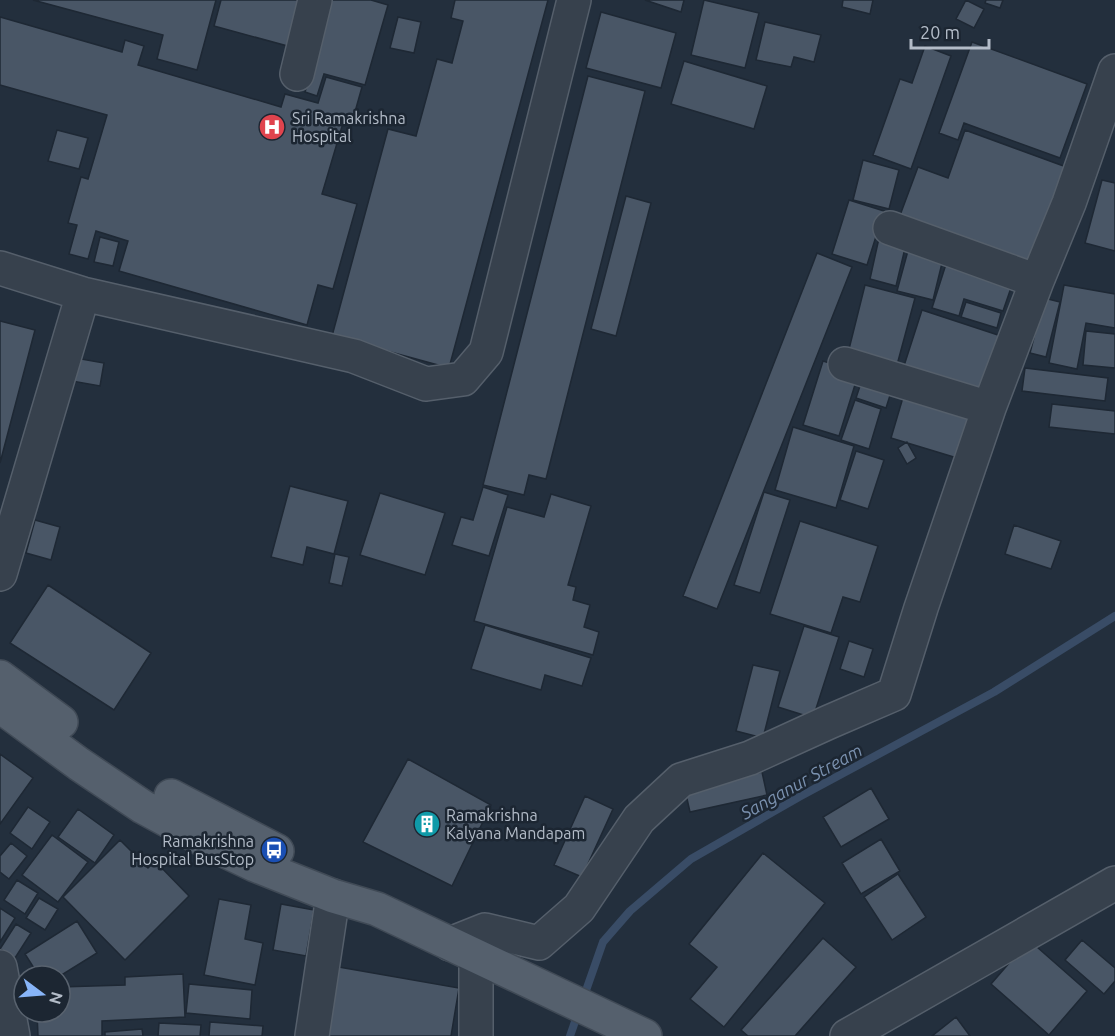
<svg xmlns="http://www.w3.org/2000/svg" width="1115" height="1036" font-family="Ubuntu,sans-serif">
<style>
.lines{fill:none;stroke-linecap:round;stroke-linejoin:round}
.stream{stroke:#394c66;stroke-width:8}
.building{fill:#495666;stroke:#1e2834;stroke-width:1.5}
.minor-casing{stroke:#555f6b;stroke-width:36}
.major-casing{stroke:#404a56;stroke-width:36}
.minor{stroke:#37414d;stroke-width:33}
.major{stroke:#55606d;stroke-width:33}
.labels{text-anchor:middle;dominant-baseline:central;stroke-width:5;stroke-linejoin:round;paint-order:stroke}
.poi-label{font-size:16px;fill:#b3bcc8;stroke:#1c2632;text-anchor:start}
.water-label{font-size:18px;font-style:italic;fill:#7b92b0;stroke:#1c2632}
</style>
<rect width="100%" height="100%" fill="#232f3d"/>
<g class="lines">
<path class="stream" d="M583 999 603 942 630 911 691 859 799 797 994 692 1115 616
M570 1036 578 1013"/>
</g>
<path class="building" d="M33 0H216L197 70 157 59 163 35Z
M221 0H307L295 48 214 26Z
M332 0H371L388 5 365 85 324 74 317 96 305 92Z
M455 0H548L449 368 332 336 388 129 416 136 437 59 452 63 463 21 451 18Z
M645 0H684L681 12Z
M704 0 759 13 745 68 691 55Z
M843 0H873L870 14 842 7Z
M966 0 984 9 974 28 956 19Z
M986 0H1003L1000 8 985 3Z
M601 12 676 33 661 88 586 68Z
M0 17 122 52 125 40 144 46 138 65 281 107 285 94 318 103 326 77 362 87 351 126 343 123 322 194 357 204 333 289 318 285 307 325 119 271 128 241 96 231 88 259 69 254 77 225 68 223 81 177 88 179 107 115 0 85Z
M398 17 421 22 414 53 390 48Z
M765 22 821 35 814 62 794 57 791 67 756 60Z
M972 42 1087 84 1060 158 964 123 958 140 939 133Z
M925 46 951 56 911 169 873 155 900 79 912 83Z
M684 61 767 86 754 129 671 104Z
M588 76 645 91 546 479 529 475 524 495 483 485Z
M57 130 88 138 79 169 48 161Z
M965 130 1069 168 1032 267 899 218 918 167 948 178Z
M863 160 899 170 889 209 853 200Z
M1102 180 1115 183V251L1085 243Z
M626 196 651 203 616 336 591 329Z
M849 200 884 211 867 265 832 254Z
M100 237 119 242 113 266 94 262Z
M879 238 906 244 896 286 870 279Z
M909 247 944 255 933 300 897 291Z
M817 253 852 267 717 609 683 596Z
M947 261 1013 282 1003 311 964 299 959 316 932 308Z
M865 285 915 298 897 365 848 353Z
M1064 285 1115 294V328L1086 323 1077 369 1049 363Z
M1044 298 1060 302 1046 357 1030 353Z
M966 302 1001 313 997 328 961 317Z
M922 310 1001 336 980 398 902 372Z
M0 321 35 330 0 463Z
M1086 331 1115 334V368L1083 365Z
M70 357 104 363 100 386 66 380Z
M823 361 859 372 839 436 803 425Z
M1025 368 1108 378 1105 401 1022 391Z
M863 377 893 386 886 408 856 398Z
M904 394 970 415 957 458 891 438Z
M855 400 881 409 869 449 841 440Z
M1052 404 1115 411V434L1049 427Z
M793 427 854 446 836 508 775 490Z
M907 442 916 458 907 464 898 448Z
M856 451 884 460 868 509 840 500Z
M290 486 348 501 334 554 307 547 303 565 271 557Z
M483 487 508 495 489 556 452 545 461 517 473 520Z
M764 492 790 500 760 593 734 585Z
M380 493 445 513 425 575 360 555Z
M551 494 591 506 568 585 576 587 573 600 590 605 584 627 599 632 593 655 474 621 507 507 544 517Z
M35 520 60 527 51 560 26 553Z
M800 521 878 546 860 602 843 597 831 633 770 614Z
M1014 525 1061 541 1051 569 1005 554Z
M335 554 349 557 342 586 329 583Z
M48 585 151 653 114 710 10 643Z
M485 625 591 658 582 686 545 675 541 690 471 669Z
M804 626 839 637 813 718 778 707Z
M849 641 873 649 864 677 840 669Z
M753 665 780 671 763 738 736 731Z
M0 754 33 778 0 824Z
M408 759 491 805 452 886 363 842Z
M762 772 767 795 690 812 685 790Z
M871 788 889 819 841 847 823 817Z
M585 796 613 809 582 877 554 865Z
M28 807 50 822 32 849 10 833Z
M78 809 114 835 95 863 58 837Z
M52 835 88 862 58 902 22 875Z
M881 839 900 871 861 894 842 863Z
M120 840 148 868 155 861 189 896 125 960 63 897Z
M11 843 27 856 9 879 0 872V856Z
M763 853 825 903 724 1027 690 999 717 967 689 944Z
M898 874 926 917 892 940 864 897Z
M17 880 38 893 25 914 4 900Z
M39 898 58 909 45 930 26 918Z
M219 899 251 905 245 939 263 943 255 985 204 975Z
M281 904 314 910 306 956 273 950Z
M0 908 15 918 0 942Z
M77 921 97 953 60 976H39L25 954Z
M16 924 31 933 15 958 0 949Z
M823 938 856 967 795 1036H748L741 1030Z
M1029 940 1087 991 1049 1035 991 984Z
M1082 940 1115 968V981L1104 994 1065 960Z
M333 966 459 988 451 1036H327Z
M183 974 185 1017 102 1021V1036H38L37 1012H60V987L125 985V977Z
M189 984 252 990 250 1019 186 1013Z
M956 1017 970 1036H932Z
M210 1022 263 1026 262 1036H209Z
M159 1023 201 1025 200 1036H158Z
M142 1029 143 1036H105V1032Z"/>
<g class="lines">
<defs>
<path id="minor" d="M297 74 315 0
M890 228 1037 281
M0 268 83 294 354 356 426 384 463 379 486 352 574 0
M845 364 989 408
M0 574 83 294
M450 944 485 930 539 943 579 908 639 819 681 780 750 758 829 722 894 694 921 608 989 408 1037 281 1069 203 1115 71
M0 967 13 1036
M312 1036 333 896
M476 1036V956
M847 1036 1115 883"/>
<path id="major" d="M0 677 61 722
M0 706 79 764 143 807 213 845 255 865 333 896 377 909 645 1036
M171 796 277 851"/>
</defs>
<use href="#minor" class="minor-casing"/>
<use href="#major" class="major-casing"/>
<use href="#minor" class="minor"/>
<use href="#major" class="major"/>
</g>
<defs>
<symbol id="hospital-disc" viewBox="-11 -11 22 22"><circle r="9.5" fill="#e0444e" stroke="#1c2632"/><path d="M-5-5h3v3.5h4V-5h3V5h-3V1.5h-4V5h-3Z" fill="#fff"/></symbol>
<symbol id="building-disc" viewBox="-11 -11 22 22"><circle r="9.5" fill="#0f9aa8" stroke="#1c2632"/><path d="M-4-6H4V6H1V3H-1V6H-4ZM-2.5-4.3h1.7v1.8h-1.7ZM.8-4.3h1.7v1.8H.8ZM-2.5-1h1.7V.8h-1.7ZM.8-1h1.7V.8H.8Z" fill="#fff"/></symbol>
<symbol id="bus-disc" viewBox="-11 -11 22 22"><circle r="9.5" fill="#1a4fb4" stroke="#1c2632"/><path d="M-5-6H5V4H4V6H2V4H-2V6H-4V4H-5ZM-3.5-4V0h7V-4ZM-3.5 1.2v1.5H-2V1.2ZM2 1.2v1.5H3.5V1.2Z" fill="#fff"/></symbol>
</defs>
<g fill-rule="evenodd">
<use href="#hospital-disc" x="257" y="112" width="30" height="30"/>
<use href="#building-disc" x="412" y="809" width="30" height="30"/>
<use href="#bus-disc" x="259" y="835" width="30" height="30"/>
</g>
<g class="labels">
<g class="poi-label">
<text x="292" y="118">Sri Ramakrishna<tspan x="292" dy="18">Hospital</tspan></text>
<text x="446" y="815">Ramakrishna<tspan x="446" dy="18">Kalyana Mandapam</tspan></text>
<text x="254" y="841" text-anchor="end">Ramakrishna<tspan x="254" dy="18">Hospital BusStop</tspan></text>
</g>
<g class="water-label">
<text transform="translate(801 781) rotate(-29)">Sanganur Stream</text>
</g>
</g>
<g transform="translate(42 994) rotate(106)"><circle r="28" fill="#1c2632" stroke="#58626e" stroke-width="1.5"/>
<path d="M0-4.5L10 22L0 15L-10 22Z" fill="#88b5f8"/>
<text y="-9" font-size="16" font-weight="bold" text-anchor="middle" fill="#b3bcc8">N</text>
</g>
<path d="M911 39v9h78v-9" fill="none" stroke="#b3bcc8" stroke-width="3"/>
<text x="920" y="39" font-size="18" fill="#b3bcc8" stroke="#1c2632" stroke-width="4.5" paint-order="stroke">20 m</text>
</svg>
